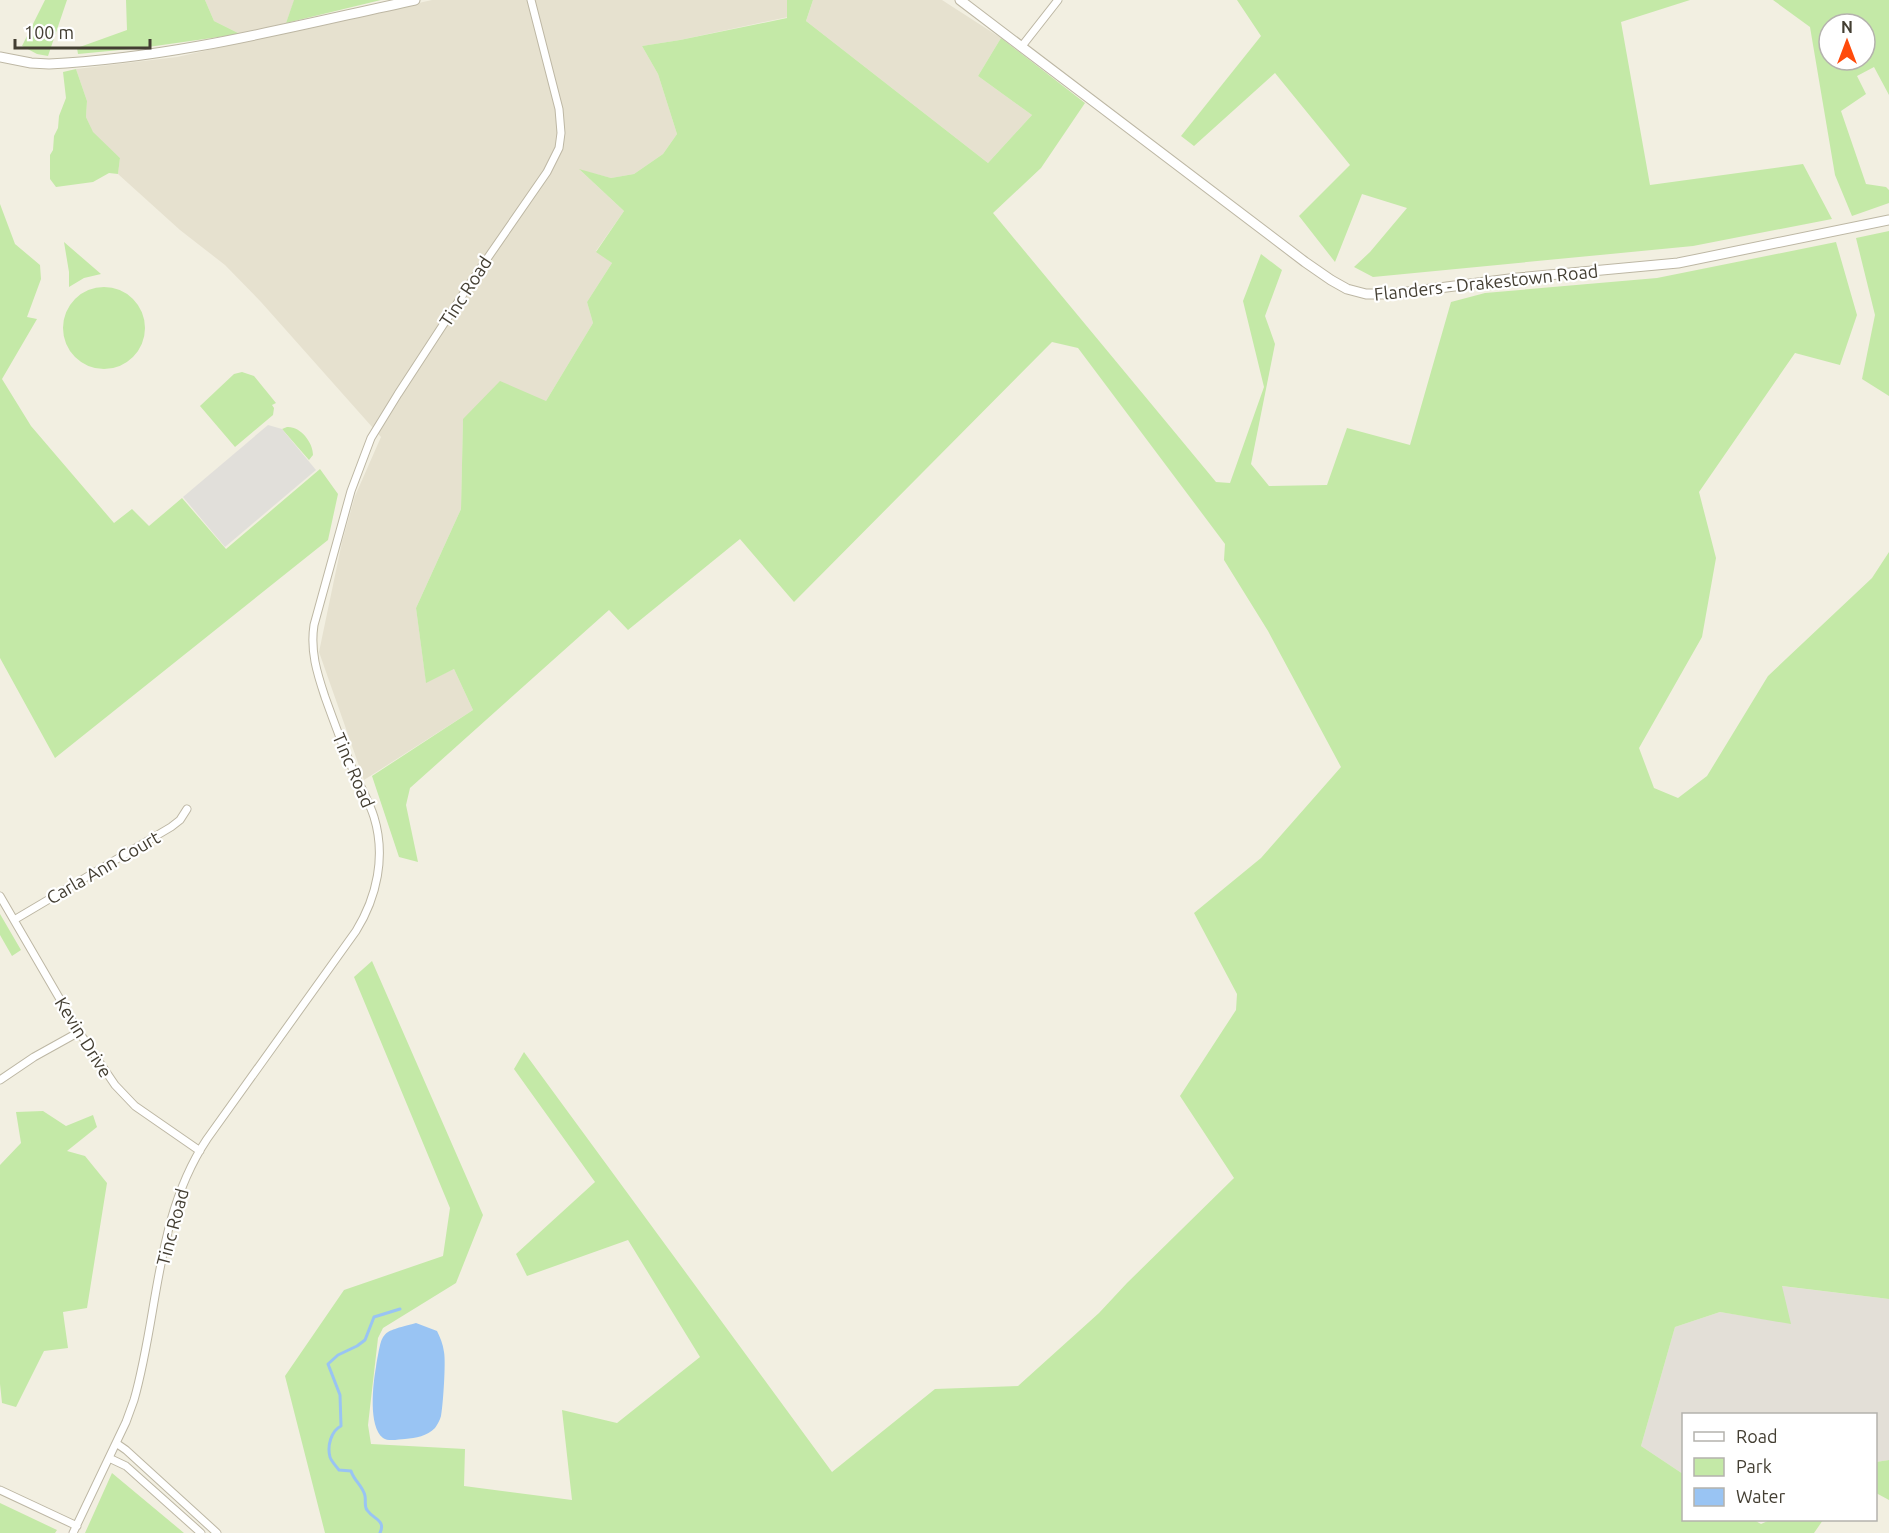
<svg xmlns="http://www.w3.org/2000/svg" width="1889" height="1533" font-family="Ubuntu,sans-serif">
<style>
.residential{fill:#e6e1cf}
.industrial{fill:#e3dfd7}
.green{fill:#c4e9a7;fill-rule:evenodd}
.parking{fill:#e1dfda}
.water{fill:#99c4f3}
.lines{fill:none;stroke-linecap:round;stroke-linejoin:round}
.stream{stroke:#99c4f3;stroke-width:3}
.minor-casing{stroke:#bdb7a4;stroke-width:9}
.tertiary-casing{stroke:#bdb7a4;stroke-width:11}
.minor{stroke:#fff;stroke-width:7}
.tertiary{stroke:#fff;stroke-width:9}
.labels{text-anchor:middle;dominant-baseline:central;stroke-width:4.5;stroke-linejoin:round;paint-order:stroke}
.street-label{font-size:18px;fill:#433e32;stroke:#fff}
</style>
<rect width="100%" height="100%" fill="#f2efe1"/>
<path class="residential" d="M205 0H294V1L286 23 240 34 214 21Z
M432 0H787L788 17 680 40 642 46 658 74 677 134 663 154 634 174 611 178 580 170 624 211 596 251 612 263 587 302 593 323 546 401 463 419 461 509 416 608 426 682 454 669 473 710 364 780 319 652 342 542 355 496 381 437 261 302 225 265 180 230 118 174 120 158 93 133 86 117 87 101 76 69 177 57Z
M813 0H942L1001 38 978 76 1032 115 988 163 806 21Z"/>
<path class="industrial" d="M1781 1286 1889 1299V1460L1876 1462V1414H1684L1683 1474 1641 1446 1675 1327 1720 1312 1790 1323Z"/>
<path class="green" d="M45 0H67L48 56 37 54 22 46Z
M126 0H205L214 21 240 34 141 48 78 54 77 48 127 30Z
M294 0H381L286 23Z
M787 0H813L806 21 988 163 1032 115 978 76 1001 38 1085 103 1041 168 993 213 1216 482 1230 483 1264 387 1243 301 1261 254 1282 270 1265 316 1275 344 1251 464 1269 486 1327 485 1347 428 1410 445 1451 302 1485 293 1657 278 1836 242 1857 315 1840 365 1795 353 1699 492 1716 558 1702 637 1639 748 1654 788 1678 798 1707 776 1768 676 1872 578 1889 552V1299L1782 1286 1791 1324 1720 1312 1675 1327 1641 1446 1683 1474 1684 1520H1754L1761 1524 1770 1520H1823L1814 1533H325L285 1376 344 1290 443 1256 450 1208 354 977 372 961 483 1215 456 1283 383 1328 378 1338 368 1425 371 1444 465 1449 464 1486 572 1500 562 1410 617 1423 700 1357 628 1240 527 1276 516 1254 595 1182 514 1069 524 1052 832 1472 935 1389 1018 1386 1099 1313 1127 1283 1234 1178 1180 1096 1236 1010 1237 994 1194 913 1261 858 1341 767 1268 631 1224 560 1225 544 1078 348 1052 342 794 602 740 539 628 630 609 610 410 788 406 805 418 862 399 857 372 776 473 710 454 669 426 683 416 608 461 509 463 419 500 381 546 401 593 323 587 302 612 263 596 252 624 211 579 169 611 178 634 174 663 154 677 134 658 74 642 46 680 40 787 18Z
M1237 0H1690L1621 22 1650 185 1803 164 1832 219 1693 246 1373 277 1354 267 1370 252 1407 208 1362 194 1335 262 1299 216 1350 165 1275 73 1194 146 1181 136 1261 36Z
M1773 0H1889V95L1874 67 1857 76 1866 94 1841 111 1866 184 1886 187 1889 190V203L1852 216 1835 175 1810 27ZM1829 24H1865V60H1829Z
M76 69 87 101 86 117 93 132 120 158 118 174 109 173 93 182 56 187 50 179V155L53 150 54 136 58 128 59 116 66 98 63 72Z
M0 204 15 244 40 265 41 279 27 317 37 319 2 379 31 426 114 523 132 509 149 526 182 498 226 549 320 469 338 494 328 540 55 758 0 658Z
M1889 231V396L1862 379 1875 315 1856 238Z
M64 242 101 274 84 278 69 287V272Z
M63 328a41 41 0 1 1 82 0a41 41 0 1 1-82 0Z
M242 372 254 376 276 403 272 405 274 408 273 415 235 447 200 406 234 374Z
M287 427C300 426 313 442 313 455L309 460 282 429Z
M0 914 21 950 12 956 0 935Z
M43 1111 66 1126 93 1115 97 1127 67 1151 85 1156 107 1183 87 1308 63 1312 68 1348 44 1351 16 1407 2 1403 0 1384V1165L21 1143 16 1112Z
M1889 1460V1500L1876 1493V1462Z
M112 1473 184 1533H85Z
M0 1503 57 1530 55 1533H0Z"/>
<path class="parking" d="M268 425 282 429 316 470 225 547 183 497Z"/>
<path class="water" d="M416 1323 437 1331C440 1337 443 1344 444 1352 446 1362 443 1406 441 1416 440 1420 437 1425 435 1428 427 1436 416 1438 405 1439 399 1439 389 1442 383 1438 368 1426 373 1384 376 1367 383 1330 379 1333 416 1323Z"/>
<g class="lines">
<path class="stream" d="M380 1533C386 1520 374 1520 367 1510 364 1506 366 1501 365 1496 363 1486 354 1481 351 1471L339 1470C336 1466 331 1461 330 1457 327 1446 331 1431 341 1426L340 1395 328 1364 338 1355 357 1346 365 1340 374 1317 400 1309"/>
<defs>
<path id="minor" d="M1022 46 1058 0
M0 896 79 1032 115 1085 135 1106 200 1151
M14 920 171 827 180 820 187 809
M0 1080 34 1057 79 1032
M116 1443 126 1450 217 1533
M109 1458 126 1466 201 1533
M0 1490 77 1526
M73 1533 126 1422 134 1400C159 1313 155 1217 207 1139L356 931C377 897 386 856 374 817 369 801 360 786 353 770 343 747 334 722 325 697 317 673 310 651 314 625L351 491 371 438 398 394 471 282 547 172 559 148 561 133 559 109 531 0"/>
<path id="tertiary" d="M960 0 1305 262 1331 280 1347 289 1366 294H1392L1517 278 1678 263 1889 220
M0 57 31 63 49 64C174 58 294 26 415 0"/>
</defs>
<use href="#minor" class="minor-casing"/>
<use href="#tertiary" class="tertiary-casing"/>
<use href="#minor" class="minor"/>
<use href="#tertiary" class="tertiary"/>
</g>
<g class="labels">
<g class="street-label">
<text transform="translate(1486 282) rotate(-6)">Flanders - Drakestown Road</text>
<text transform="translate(465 291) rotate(-57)">Tinc Road</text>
<text transform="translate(354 770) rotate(67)">Tinc Road</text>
<text transform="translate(103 867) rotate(-30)">Carla Ann Court</text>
<text transform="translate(84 1037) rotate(58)">Kevin Drive</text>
<text transform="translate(172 1227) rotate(-75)">Tinc Road</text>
</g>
</g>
<rect x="1682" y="1413" width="195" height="108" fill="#ffffff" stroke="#b4b2ad" stroke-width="1.5"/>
<rect x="1694" y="1432" width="30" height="9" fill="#ffffff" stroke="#b4b2ad" stroke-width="1.5"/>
<text x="1736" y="1443" font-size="18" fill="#433e32">Road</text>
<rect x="1694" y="1458" width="30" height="18" fill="#c4e9a7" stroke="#b4b2ad" stroke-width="1.5"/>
<text x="1736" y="1473" font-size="18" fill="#433e32">Park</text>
<rect x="1694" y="1488" width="30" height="18" fill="#99c4f3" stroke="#b4b2ad" stroke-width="1.5"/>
<text x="1736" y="1503" font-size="18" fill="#433e32">Water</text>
<g transform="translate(1847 42)"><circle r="28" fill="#ffffff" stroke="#b4b2ad" stroke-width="1.5"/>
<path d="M0-4.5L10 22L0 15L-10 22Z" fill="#ff4a0b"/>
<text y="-9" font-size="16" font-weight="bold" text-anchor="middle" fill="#433e32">N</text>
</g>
<path d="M15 39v9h135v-9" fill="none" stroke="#433e32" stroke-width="3"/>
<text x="24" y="39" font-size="18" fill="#433e32" stroke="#ffffff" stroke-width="4.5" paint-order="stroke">100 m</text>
</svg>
